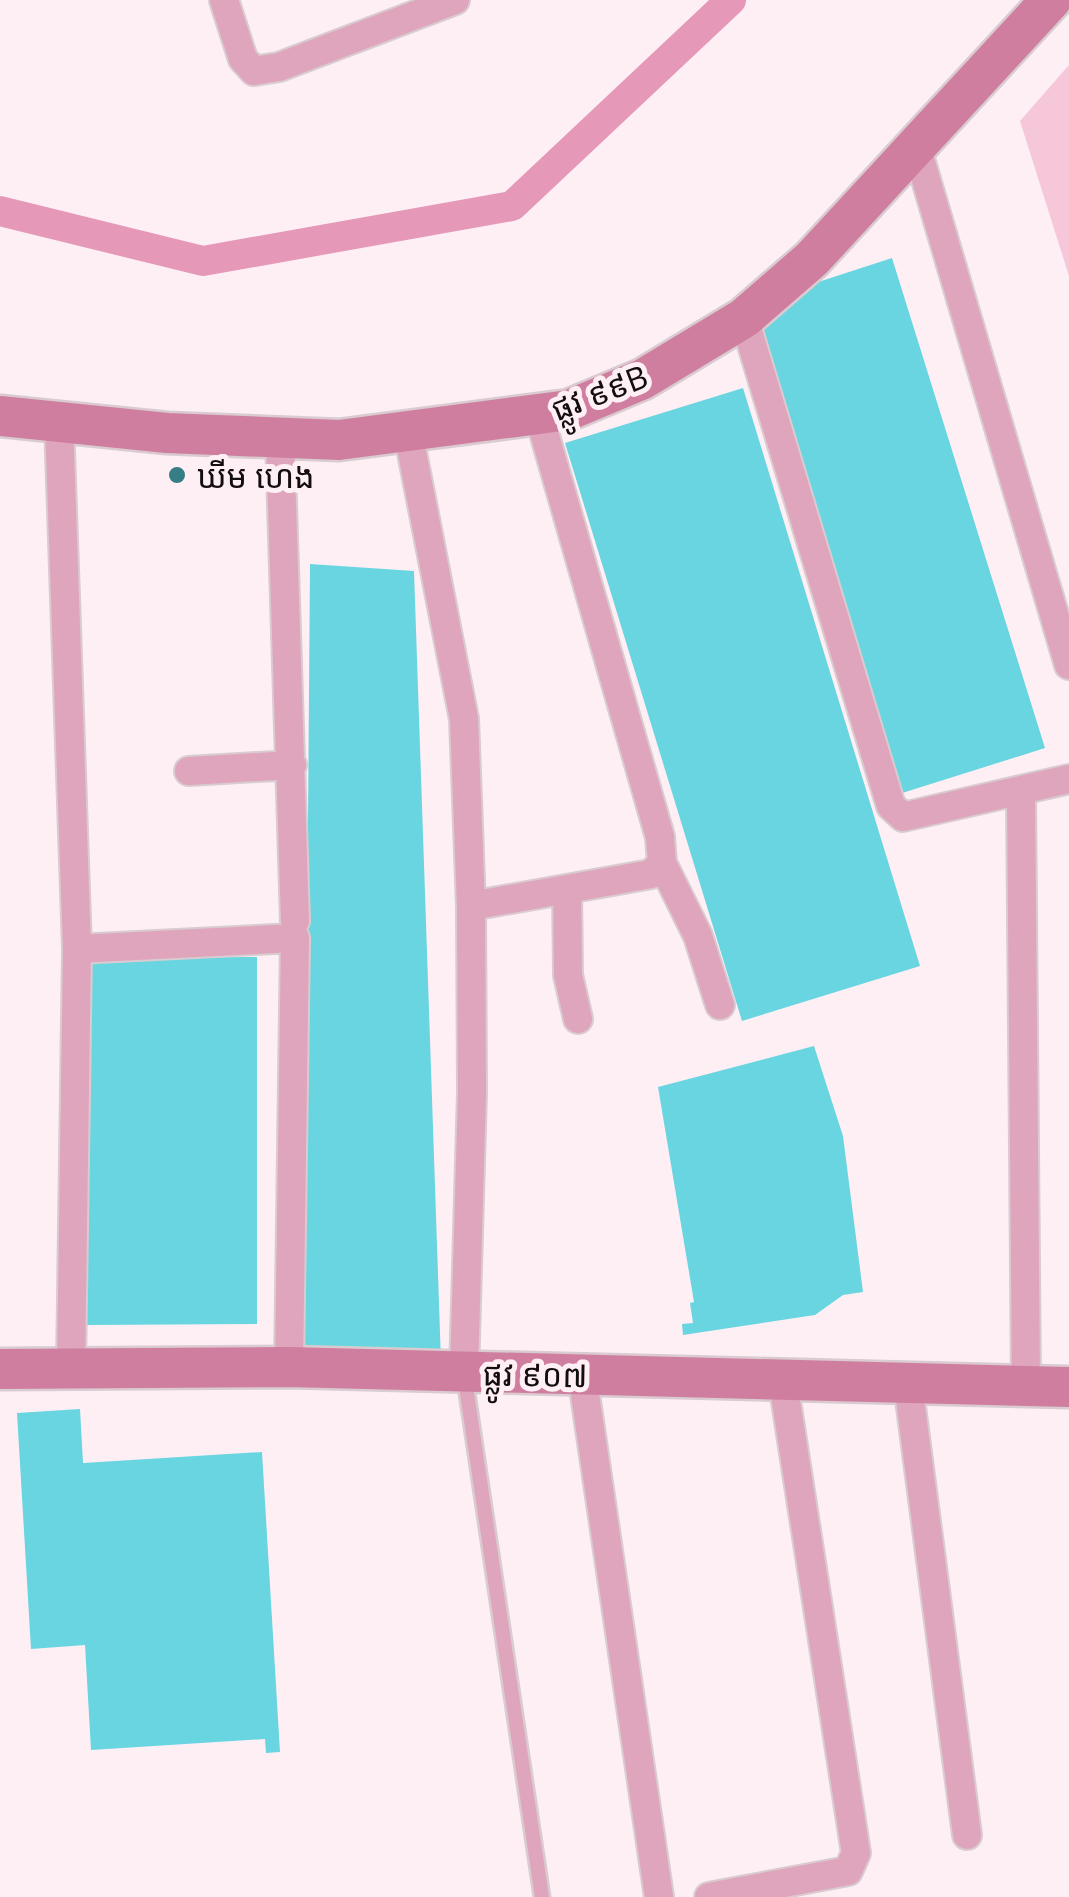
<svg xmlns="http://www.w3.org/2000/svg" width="1069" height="1897" font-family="'Open Sans','Noto Sans Khmer',sans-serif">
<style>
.green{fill:#f6c6d9}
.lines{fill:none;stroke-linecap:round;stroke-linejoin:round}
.canal{stroke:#e598b8;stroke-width:30}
.building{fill:#69d5e0}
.lane-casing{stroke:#d9cbd0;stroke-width:19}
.street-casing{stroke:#d9cbd0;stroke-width:32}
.secondary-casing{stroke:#d9cbd0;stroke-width:45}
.lane{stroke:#dea5bc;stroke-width:14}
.street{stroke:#dea5bc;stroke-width:28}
.secondary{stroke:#cf7ea0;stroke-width:40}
.poi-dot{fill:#357e85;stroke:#feeff5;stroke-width:4}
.labels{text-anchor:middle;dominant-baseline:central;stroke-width:10;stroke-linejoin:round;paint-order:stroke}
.street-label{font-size:32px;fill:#140d10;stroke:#feeff5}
.poi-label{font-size:32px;fill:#140d10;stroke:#feeff5;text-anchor:start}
</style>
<rect width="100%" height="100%" fill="#feeff5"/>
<path class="green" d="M1069 65V276L1020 121Z"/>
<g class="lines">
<path class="canal" d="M0 211 203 261 512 206 731 0"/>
</g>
<path class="building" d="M892 258 1045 748 899 794 747 305Z
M743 388 920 966 742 1021 565 443Z
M310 564 414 571 441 1362 304 1346Z
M257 957V1324L87 1325 86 958Z
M814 1046 843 1136 863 1292 843 1295 815 1315 683 1335 682 1324 693 1323 690 1303 694 1302 658 1087Z
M80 1409 83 1463 262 1452 280 1752 266 1753 265 1739 91 1750 85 1645 31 1649 17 1413Z"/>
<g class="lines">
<defs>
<path id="lane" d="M464 1373 542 1897"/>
<path id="street" d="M224 0 243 59 254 71 279 67 455 0
M917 149 1069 665
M744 318 891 806 903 817 1069 779
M539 415 660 837 662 863 698 936 720 1005
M59 422 77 949 71 1367
M408 432 464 719 471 906 472 1092 464 1373
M280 440 295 921
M189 771 292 765
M1021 793 1026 1386
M567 889 568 975 578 1019
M471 906 651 874 662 863
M77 949 295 938 289 1367
M582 1374 659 1897
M908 1384 967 1835
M709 1897 848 1871 856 1853 783 1382"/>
<path id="secondary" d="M0 416 167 433 339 440 569 410 643 379 744 318 812 259 1051 0
M0 1369 289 1367 1069 1387"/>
</defs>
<use href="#lane" class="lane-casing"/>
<use href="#street" class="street-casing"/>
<use href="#secondary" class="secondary-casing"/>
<use href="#lane" class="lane"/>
<use href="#street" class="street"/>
<use href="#secondary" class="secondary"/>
</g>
<circle class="poi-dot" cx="177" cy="475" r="10"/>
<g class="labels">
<g class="street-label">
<text transform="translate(599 392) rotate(-21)">ផ្លូវ ៩៩B</text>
<text transform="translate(535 1374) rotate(1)">ផ្លូវ ៩០៧</text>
</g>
<g class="poi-label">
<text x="197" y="475">ឃីម ហេង</text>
</g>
</g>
</svg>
